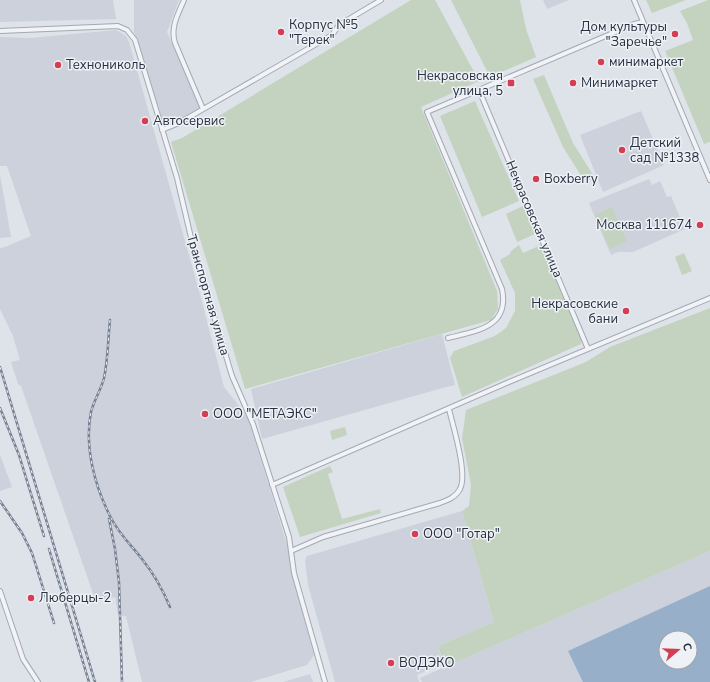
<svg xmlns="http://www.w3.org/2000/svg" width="710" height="682" font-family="'Nunito Sans',sans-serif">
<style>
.built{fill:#ccd1db;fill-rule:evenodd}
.green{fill:#c4d3bf}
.water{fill:#98afca;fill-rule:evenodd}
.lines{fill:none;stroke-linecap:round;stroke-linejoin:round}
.minor-casing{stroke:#a3a9b3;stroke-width:6}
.minor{stroke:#f1f3f7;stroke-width:4}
.rail-casing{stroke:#778193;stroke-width:2.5}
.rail{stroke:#eef1f6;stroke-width:1;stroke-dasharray:3;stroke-linecap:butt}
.poi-dot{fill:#d33e52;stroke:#eef1f6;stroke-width:1.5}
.labels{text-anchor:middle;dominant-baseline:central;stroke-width:3;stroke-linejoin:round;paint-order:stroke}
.poi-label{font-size:13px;fill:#273040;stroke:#eef1f6;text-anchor:start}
.street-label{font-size:13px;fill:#273040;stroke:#eef1f6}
</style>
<rect width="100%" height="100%" fill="#dee2e9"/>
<path class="built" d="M0 0H113L116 19 0 22Z
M134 0H179L167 32 200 108 166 131 134 32Z
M543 0H569L547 9Z
M116 30 126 36 129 42 201 298 224 387 248 417 288 548 291 569 314 655 307 665 251 682H142L126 616 118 615 115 597 96 602 21 386 18 384 11 362 20 360 13 336 0 309V248L5 247 31 236 7 166H0V37L30 38Z
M641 111 664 165 603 192 580 135Z
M0 175 11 237 0 238Z
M649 179 652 185 660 181 667 197 671 196 685 229 633 252H618L611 255 589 203Z
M442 334 455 385 446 387 262 439 251 389Z
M0 455 12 487 0 491Z
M462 511 494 622 438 646 443 663 417 675 419 682H335L308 585 305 560 307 556Z
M710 551V682H422L420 678ZM666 638H690V662H666Z
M310 674 313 682H283Z"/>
<path class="green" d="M411 0H435L479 81 421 107 497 291 498 309 491 320 245 389 171 142 182 138Z
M451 0H520L526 29 536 57 490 77Z
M646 0H686L652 13Z
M708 0H710V142L704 144 665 51 693 40 687 23 680 11Z
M544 75 573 143 595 178 585 182 563 147 533 79Z
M475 101 519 201 482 217 440 116Z
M523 206 535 234 517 242 506 214Z
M612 207 627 241 610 249 595 215Z
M519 245 523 253 541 245 582 339 581 344 462 397 450 358 454 351 495 336 506 328 515 311V293L500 260 510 254 511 251Z
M684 253 692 271 682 275 675 257Z
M710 308V551L445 667 438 646 494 622 462 511 469 506 471 485 462 438 466 410 586 362 610 347Z
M345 427 347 435 332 440 330 431Z
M330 466 333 472 328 474 342 519 380 509 381 513 300 537 283 487Z"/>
<path class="water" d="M710 586V682H583L568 651ZM666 638H690V662H666Z"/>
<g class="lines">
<defs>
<path id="minor" d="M184 0C178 14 170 28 175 43L203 109
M634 0 710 180
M0 31 118 26 127 30 135 40 177 178 193 246 232 376 253 424 289 537 294 573 325 682
M479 90 588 349
M162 130 179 123 332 35 339 25 381 0
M448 338C477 331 510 327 502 289L427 112 634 24 643 22
M272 485 509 382 710 298
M291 551 323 537 440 503C448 500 456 497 460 489 468 474 453 426 449 409
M0 591 23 659 38 682"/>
</defs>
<use href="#minor" class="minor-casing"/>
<use href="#minor" class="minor"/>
<defs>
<path id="rail" d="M110 320C108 339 108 360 104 378 101 390 94 400 91 412 84 447 95 487 111 518 119 534 132 546 142 559 154 574 163 590 170 607
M0 367 95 682
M0 408 19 455 44 536
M0 501 22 533 32 553 54 623
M109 519 115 549 119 582 122 682
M49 549 89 682"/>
</defs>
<use href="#rail" class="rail-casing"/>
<use href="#rail" class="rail"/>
</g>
<g class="poi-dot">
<circle cx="281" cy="32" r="4"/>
<circle cx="675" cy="34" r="4"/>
<circle cx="601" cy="62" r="4"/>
<circle cx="58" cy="65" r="4"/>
<rect x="507" y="79" width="8" height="8" rx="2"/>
<circle cx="573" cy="83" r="4"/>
<circle cx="145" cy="121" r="4"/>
<circle cx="622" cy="150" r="4"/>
<circle cx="536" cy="179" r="4"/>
<circle cx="700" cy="225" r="4"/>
<circle cx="626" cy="311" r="4"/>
<circle cx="205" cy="414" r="4"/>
<circle cx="415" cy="534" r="4"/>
<circle cx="31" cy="598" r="4"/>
<circle cx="391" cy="663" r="4"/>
</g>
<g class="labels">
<g class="poi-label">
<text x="289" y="25">Корпус №5<tspan x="289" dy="15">"Терек"</tspan></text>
<text x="667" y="27" text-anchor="end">Дом культуры<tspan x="667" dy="15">"Заречье"</tspan></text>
<text x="609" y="62">минимаркет</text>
<text x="66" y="65">Технониколь</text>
<text x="503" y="76" text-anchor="end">Некрасовская<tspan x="503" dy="15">улица, 5</tspan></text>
<text x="581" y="83">Минимаркет</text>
<text x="153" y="121">Автосервис</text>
<text x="630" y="143">Детский<tspan x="630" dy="15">сад №1338</tspan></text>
<text x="544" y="179">Boxberry</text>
<text x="692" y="225" text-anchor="end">Москва 111674</text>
<text x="618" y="304" text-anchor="end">Некрасовские<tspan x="618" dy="15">бани</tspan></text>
<text x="213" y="414">ООО "МЕТАЭКС"</text>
<text x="423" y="534">ООО "Готар"</text>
<text x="39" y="598">Люберцы-2</text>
<text x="399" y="663">ВОДЭКО</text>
</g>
<g class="street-label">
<text transform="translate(534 219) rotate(67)">Некрасовская улица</text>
<text transform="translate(208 295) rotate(74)">Транспортная улица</text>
</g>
</g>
<g transform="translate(678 650) rotate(71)"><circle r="19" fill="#eef1f6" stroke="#9ea4ad"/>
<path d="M0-3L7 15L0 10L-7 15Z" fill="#d33e52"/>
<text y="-6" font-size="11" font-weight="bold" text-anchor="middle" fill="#273040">С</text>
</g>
</svg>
